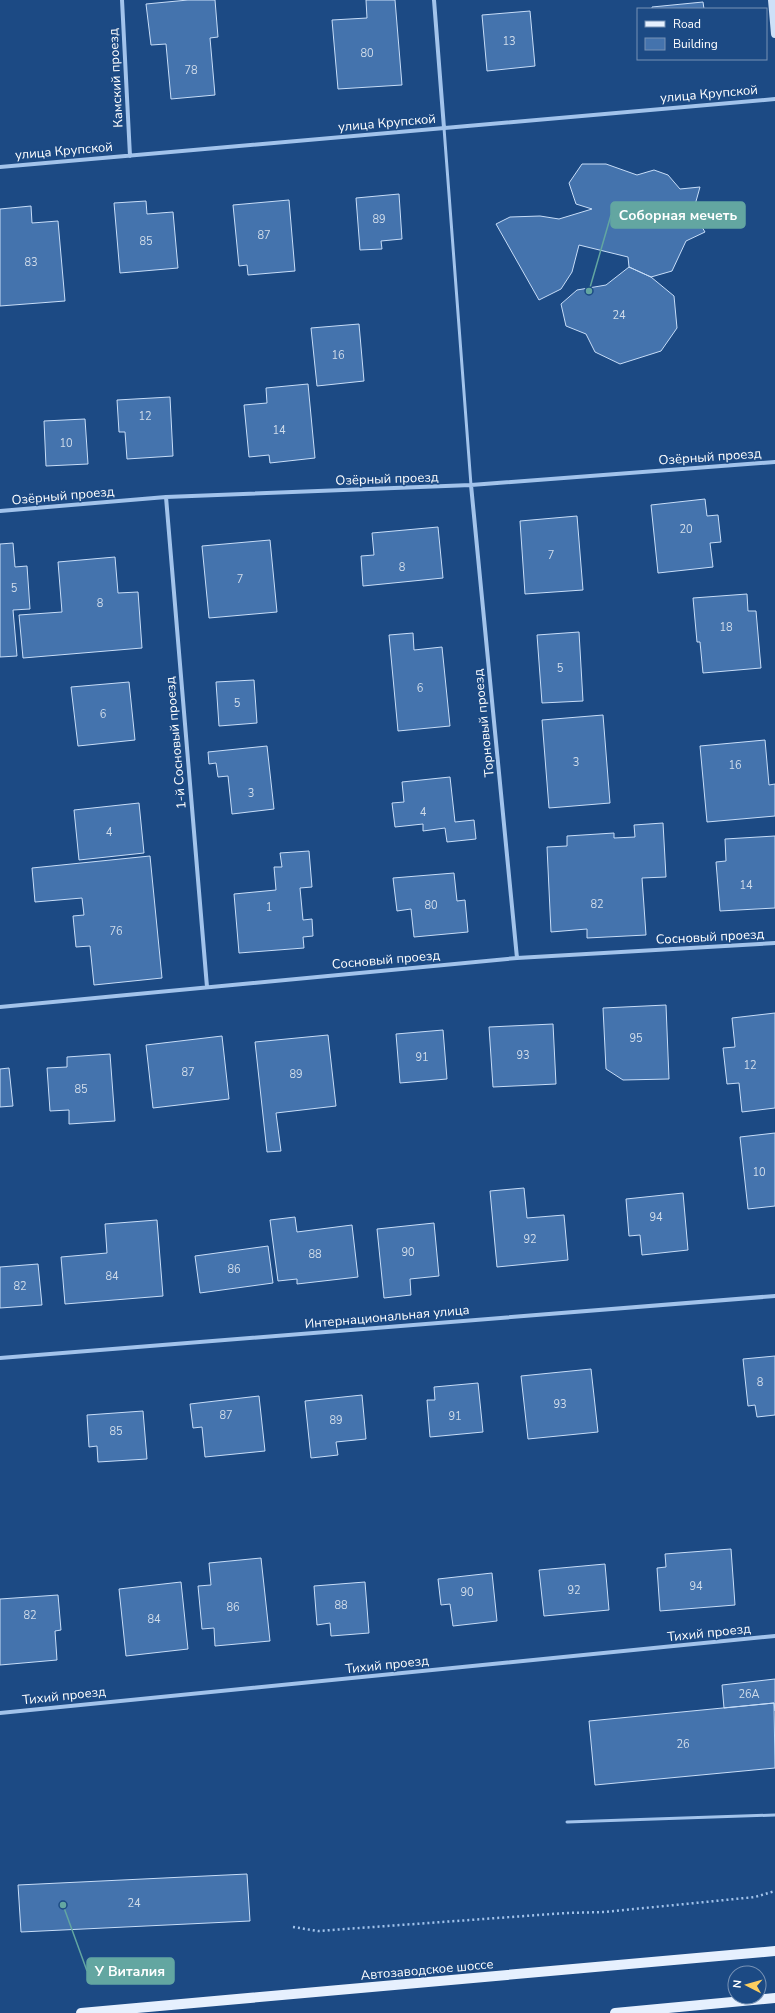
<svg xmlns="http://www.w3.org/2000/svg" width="775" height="2013" font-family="'Nunito Sans',sans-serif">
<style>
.building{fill:#4473ad;stroke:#c7ddf8}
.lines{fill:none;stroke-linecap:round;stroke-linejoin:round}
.path{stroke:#a2c3eb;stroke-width:2.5;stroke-dasharray:2 3;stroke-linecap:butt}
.lane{stroke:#a2c3eb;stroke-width:3}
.street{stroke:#a2c3eb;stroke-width:4}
.secondary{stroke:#cee0f8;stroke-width:8}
.primary{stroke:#e6f0fe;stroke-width:10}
.labels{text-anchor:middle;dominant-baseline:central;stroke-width:3;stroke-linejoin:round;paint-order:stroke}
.number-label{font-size:11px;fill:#d0dcea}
.street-label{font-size:13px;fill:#fff;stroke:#1c4a84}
.leader{fill:none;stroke:#63a6a1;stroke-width:1.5}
.callout-dot{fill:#63a6a1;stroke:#1c4a84;stroke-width:1.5}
.callout{fill:#63a6a1;stroke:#63a6a1;stroke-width:1.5}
.callout-label{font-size:14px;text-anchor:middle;font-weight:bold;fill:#fff}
</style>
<rect width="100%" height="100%" fill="#1c4a84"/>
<path class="building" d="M188 0H215L218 37 210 38 215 95 171 99 166 44 151 45 146 4Z
M366 0H395L402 85 338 89 332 20 367 18Z
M703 2 704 9H652V7Z
M530 11 535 66 487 71 482 15Z
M582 164H606L637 175 654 170 668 175 680 189 700 187 693 212 705 232 686 241 672 271 651 277 629 267 628 257 579 245 572 272 561 289 539 300 496 224 510 217 540 216 559 219 592 209 576 204 569 183Z
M399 194 402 239 381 241 382 249 360 250 356 198Z
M289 200 295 271 248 275 247 265 239 266 233 205Z
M146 201 147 214 173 212 178 268 120 273 114 203Z
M31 206 32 223 58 221 65 301 0 306V209Z
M629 267 651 277 674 296 677 328 661 351 620 364 595 352 586 334 566 326 561 304 577 290 606 285Z
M359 324 364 381 317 386 311 328Z
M308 384 315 458 270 463 269 455 249 457 244 405 267 403 266 388Z
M170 397 173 456 127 459 125 432H119L117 400Z
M85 419 88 464 46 466 44 421Z
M705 499 707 516 718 515 721 542 710 543 713 567 658 573 651 505Z
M577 516 583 590 525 594 520 521Z
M438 527 443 578 363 586 361 556 374 555 372 533Z
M270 540 277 612 209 618 202 546Z
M13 543 15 567 27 566 30 609 13 610 17 656 0 657V544Z
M115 557 118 593 138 592 142 648 23 658 19 615 62 612 58 562Z
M747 594 748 611H756L761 668 703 673 700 642H697L693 598Z
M579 632 583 701 542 703 537 635Z
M413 633 414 650 442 647 450 726 398 731 389 635Z
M254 680 257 723 219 726 216 682Z
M129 682 135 740 78 746 71 687Z
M603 715 610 803 549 808 542 720Z
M765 740 769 785 775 784V816L707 822 700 746Z
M267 746 274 809 232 814 228 776 218 777 216 763 209 764 208 752Z
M450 777 455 822 474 820 476 839 447 842 445 828 423 831V824L395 827 392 803 404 802 402 782Z
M139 803 144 853 79 860 74 810Z
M663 823 666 877 642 878 646 935 587 938V929L551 932 547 847 567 846V836L614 833V838L635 837 634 825Z
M775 836V908L720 911 716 862 726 861 725 839Z
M309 851 312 887 300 888 303 920 312 919 313 936 303 937 304 948 239 953 234 894 276 890 274 867H282L280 853Z
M150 856 162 978 94 985 90 946 76 947 73 916 84 915 82 898 35 902 32 868Z
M454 873 457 901 465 900 468 932 414 937 411 909 397 911 393 878Z
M666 1005 669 1079 623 1080 606 1069 603 1008Z
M775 1013V1108L742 1112 739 1083 727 1084 723 1048 735 1047 732 1018Z
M553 1024 556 1084 493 1087 489 1027Z
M443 1030 447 1079 400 1083 396 1034Z
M328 1035 336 1106 276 1113 281 1151 267 1152 255 1042Z
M222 1036 229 1099 153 1108 146 1045Z
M110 1054 115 1121 69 1124V1110L50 1111 47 1068 67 1067V1057Z
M9 1068 13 1106 0 1107V1069Z
M775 1133V1206L748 1209 740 1137Z
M524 1188 527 1218 564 1215 568 1260 497 1267 490 1191Z
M683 1193 688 1250 642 1255 640 1235 629 1236 626 1199Z
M295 1217 297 1232 352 1225 358 1277 297 1284V1279L278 1281 270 1220Z
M157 1220 163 1296 65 1304 61 1257 107 1253 105 1224Z
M434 1223 439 1276 410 1279 411 1295 384 1298 377 1229Z
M268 1246 273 1283 200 1293 195 1256Z
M38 1264 42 1305 0 1308V1267Z
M775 1356V1415L757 1417 755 1405 748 1406 743 1359Z
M591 1369 598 1432 528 1439 521 1376Z
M478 1383 483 1432 430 1437 427 1400H435L434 1387Z
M362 1395 366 1439 336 1442 338 1455 311 1458 305 1401Z
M259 1396 265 1451 205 1457 202 1427 193 1428 190 1404Z
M143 1411 147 1459 98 1462 97 1446 89 1447 87 1415Z
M731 1549 735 1605 660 1611 657 1568 666 1567 665 1554Z
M261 1558 270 1641 215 1646 214 1628 202 1629 198 1586 211 1585 209 1563Z
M605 1564 609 1610 544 1616 539 1570Z
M492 1573 497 1621 453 1626 450 1604 441 1605 438 1579Z
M181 1582 188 1649 126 1656 119 1589Z
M365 1582 369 1633 331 1636 330 1623 317 1625 314 1586Z
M58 1595 61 1630 55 1631 57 1660 0 1665V1599Z
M775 1679V1711L774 1703 724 1708 722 1685Z
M774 1703 775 1768 595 1785 589 1721Z
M247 1874 250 1921 21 1932 18 1885Z"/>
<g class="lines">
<path class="path" d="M293 1927 318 1931 566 1913 605 1912 755 1897 775 1891"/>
<path class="lane" d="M444 128 471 485
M567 1822 775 1815"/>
<path class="street" d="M122 0 130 156
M434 0 444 128
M0 167 775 99
M471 485 517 958
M166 497 207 987
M0 511 166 497 471 485 775 462
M0 1007 517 958 775 943
M0 1358 775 1296
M0 1713 775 1636"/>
<path class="secondary" d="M772 0 775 34"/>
<path class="primary" d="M81 2013 775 1951
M615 2013 775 1998"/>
</g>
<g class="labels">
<g class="number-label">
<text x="509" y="41">13</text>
<text x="367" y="53">80</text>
<text x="191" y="70">78</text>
<text x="379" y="219">89</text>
<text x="264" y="235">87</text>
<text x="146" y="241">85</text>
<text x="31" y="262">83</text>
<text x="619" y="315">24</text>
<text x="338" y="355">16</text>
<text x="145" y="416">12</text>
<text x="279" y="430">14</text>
<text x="66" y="443">10</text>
<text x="686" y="529">20</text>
<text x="551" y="555">7</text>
<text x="402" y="567">8</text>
<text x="240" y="579">7</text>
<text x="14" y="588">5</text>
<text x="100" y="603">8</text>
<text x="726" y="627">18</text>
<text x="560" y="668">5</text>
<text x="420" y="688">6</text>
<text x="237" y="703">5</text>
<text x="103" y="714">6</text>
<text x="576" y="762">3</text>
<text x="735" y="765">16</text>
<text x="251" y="793">3</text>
<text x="423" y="812">4</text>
<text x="109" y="832">4</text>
<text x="746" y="885">14</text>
<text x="597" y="904">82</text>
<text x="431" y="905">80</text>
<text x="269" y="907">1</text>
<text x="116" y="931">76</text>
<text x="636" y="1038">95</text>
<text x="523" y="1055">93</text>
<text x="422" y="1057">91</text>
<text x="750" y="1065">12</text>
<text x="188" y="1072">87</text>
<text x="296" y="1074">89</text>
<text x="81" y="1089">85</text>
<text x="759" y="1172">10</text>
<text x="656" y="1217">94</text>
<text x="530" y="1239">92</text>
<text x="408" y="1252">90</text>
<text x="315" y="1254">88</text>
<text x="234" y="1269">86</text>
<text x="112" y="1276">84</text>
<text x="20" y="1286">82</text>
<text x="760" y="1382">8</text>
<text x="560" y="1404">93</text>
<text x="226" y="1415">87</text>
<text x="455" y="1416">91</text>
<text x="336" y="1420">89</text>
<text x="116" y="1431">85</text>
<text x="696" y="1586">94</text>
<text x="574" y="1590">92</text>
<text x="467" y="1592">90</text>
<text x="341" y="1605">88</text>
<text x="233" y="1607">86</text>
<text x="30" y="1615">82</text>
<text x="154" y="1619">84</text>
<text x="749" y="1694">26А</text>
<text x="683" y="1744">26</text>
<text x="134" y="1903">24</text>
</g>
<g class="street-label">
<text transform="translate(116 78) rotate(-93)">Камский проезд</text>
<text transform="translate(709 94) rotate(-5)">улица Крупской</text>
<text transform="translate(387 123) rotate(-5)">улица Крупской</text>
<text transform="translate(64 151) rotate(-5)">улица Крупской</text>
<text transform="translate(710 457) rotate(-4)">Озёрный проезд</text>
<text transform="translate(387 479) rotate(-2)">Озёрный проезд</text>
<text transform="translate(63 496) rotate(-5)">Озёрный проезд</text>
<text transform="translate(484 723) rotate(-96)">Торновый проезд</text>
<text transform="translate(176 743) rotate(-95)">1-й Сосновый проезд</text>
<text transform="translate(710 937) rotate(-3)">Сосновый проезд</text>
<text transform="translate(386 960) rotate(-5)">Сосновый проезд</text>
<text transform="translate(387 1317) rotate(-5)">Интернациональная улица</text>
<text transform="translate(709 1633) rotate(-6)">Тихий проезд</text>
<text transform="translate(387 1665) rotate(-6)">Тихий проезд</text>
<text transform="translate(64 1696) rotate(-6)">Тихий проезд</text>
<text transform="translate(427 1970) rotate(-5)">Автозаводское шоссе</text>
</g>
</g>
<path class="leader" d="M589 291L611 215M63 1905L87 1971"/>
<g class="callout-dot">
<circle cx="589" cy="291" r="4"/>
<circle cx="63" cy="1905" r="4"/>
</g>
<g class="callout">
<rect x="611" y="202" width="134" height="26" rx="4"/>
<rect x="87" y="1958" width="87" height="26" rx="4"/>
</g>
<g class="callout-label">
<text x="678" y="220">Cоборная мечеть</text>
<text x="130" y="1976">У Виталия</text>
</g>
<rect x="637" y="8" width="130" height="52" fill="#1c4a84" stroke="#7792b5"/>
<rect x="645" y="21" width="20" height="6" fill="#e6f0fe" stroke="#7792b5"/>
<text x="673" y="28" font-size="12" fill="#ffffff">Road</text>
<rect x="645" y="38" width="20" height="12" fill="#4473ad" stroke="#7792b5"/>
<text x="673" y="48" font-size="12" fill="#ffffff">Building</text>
<g transform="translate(747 1985) rotate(276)"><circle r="19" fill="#1c4a84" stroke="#7792b5"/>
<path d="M0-3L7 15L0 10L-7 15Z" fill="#fcce5f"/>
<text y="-6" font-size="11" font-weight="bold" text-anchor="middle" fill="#ffffff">N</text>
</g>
</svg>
